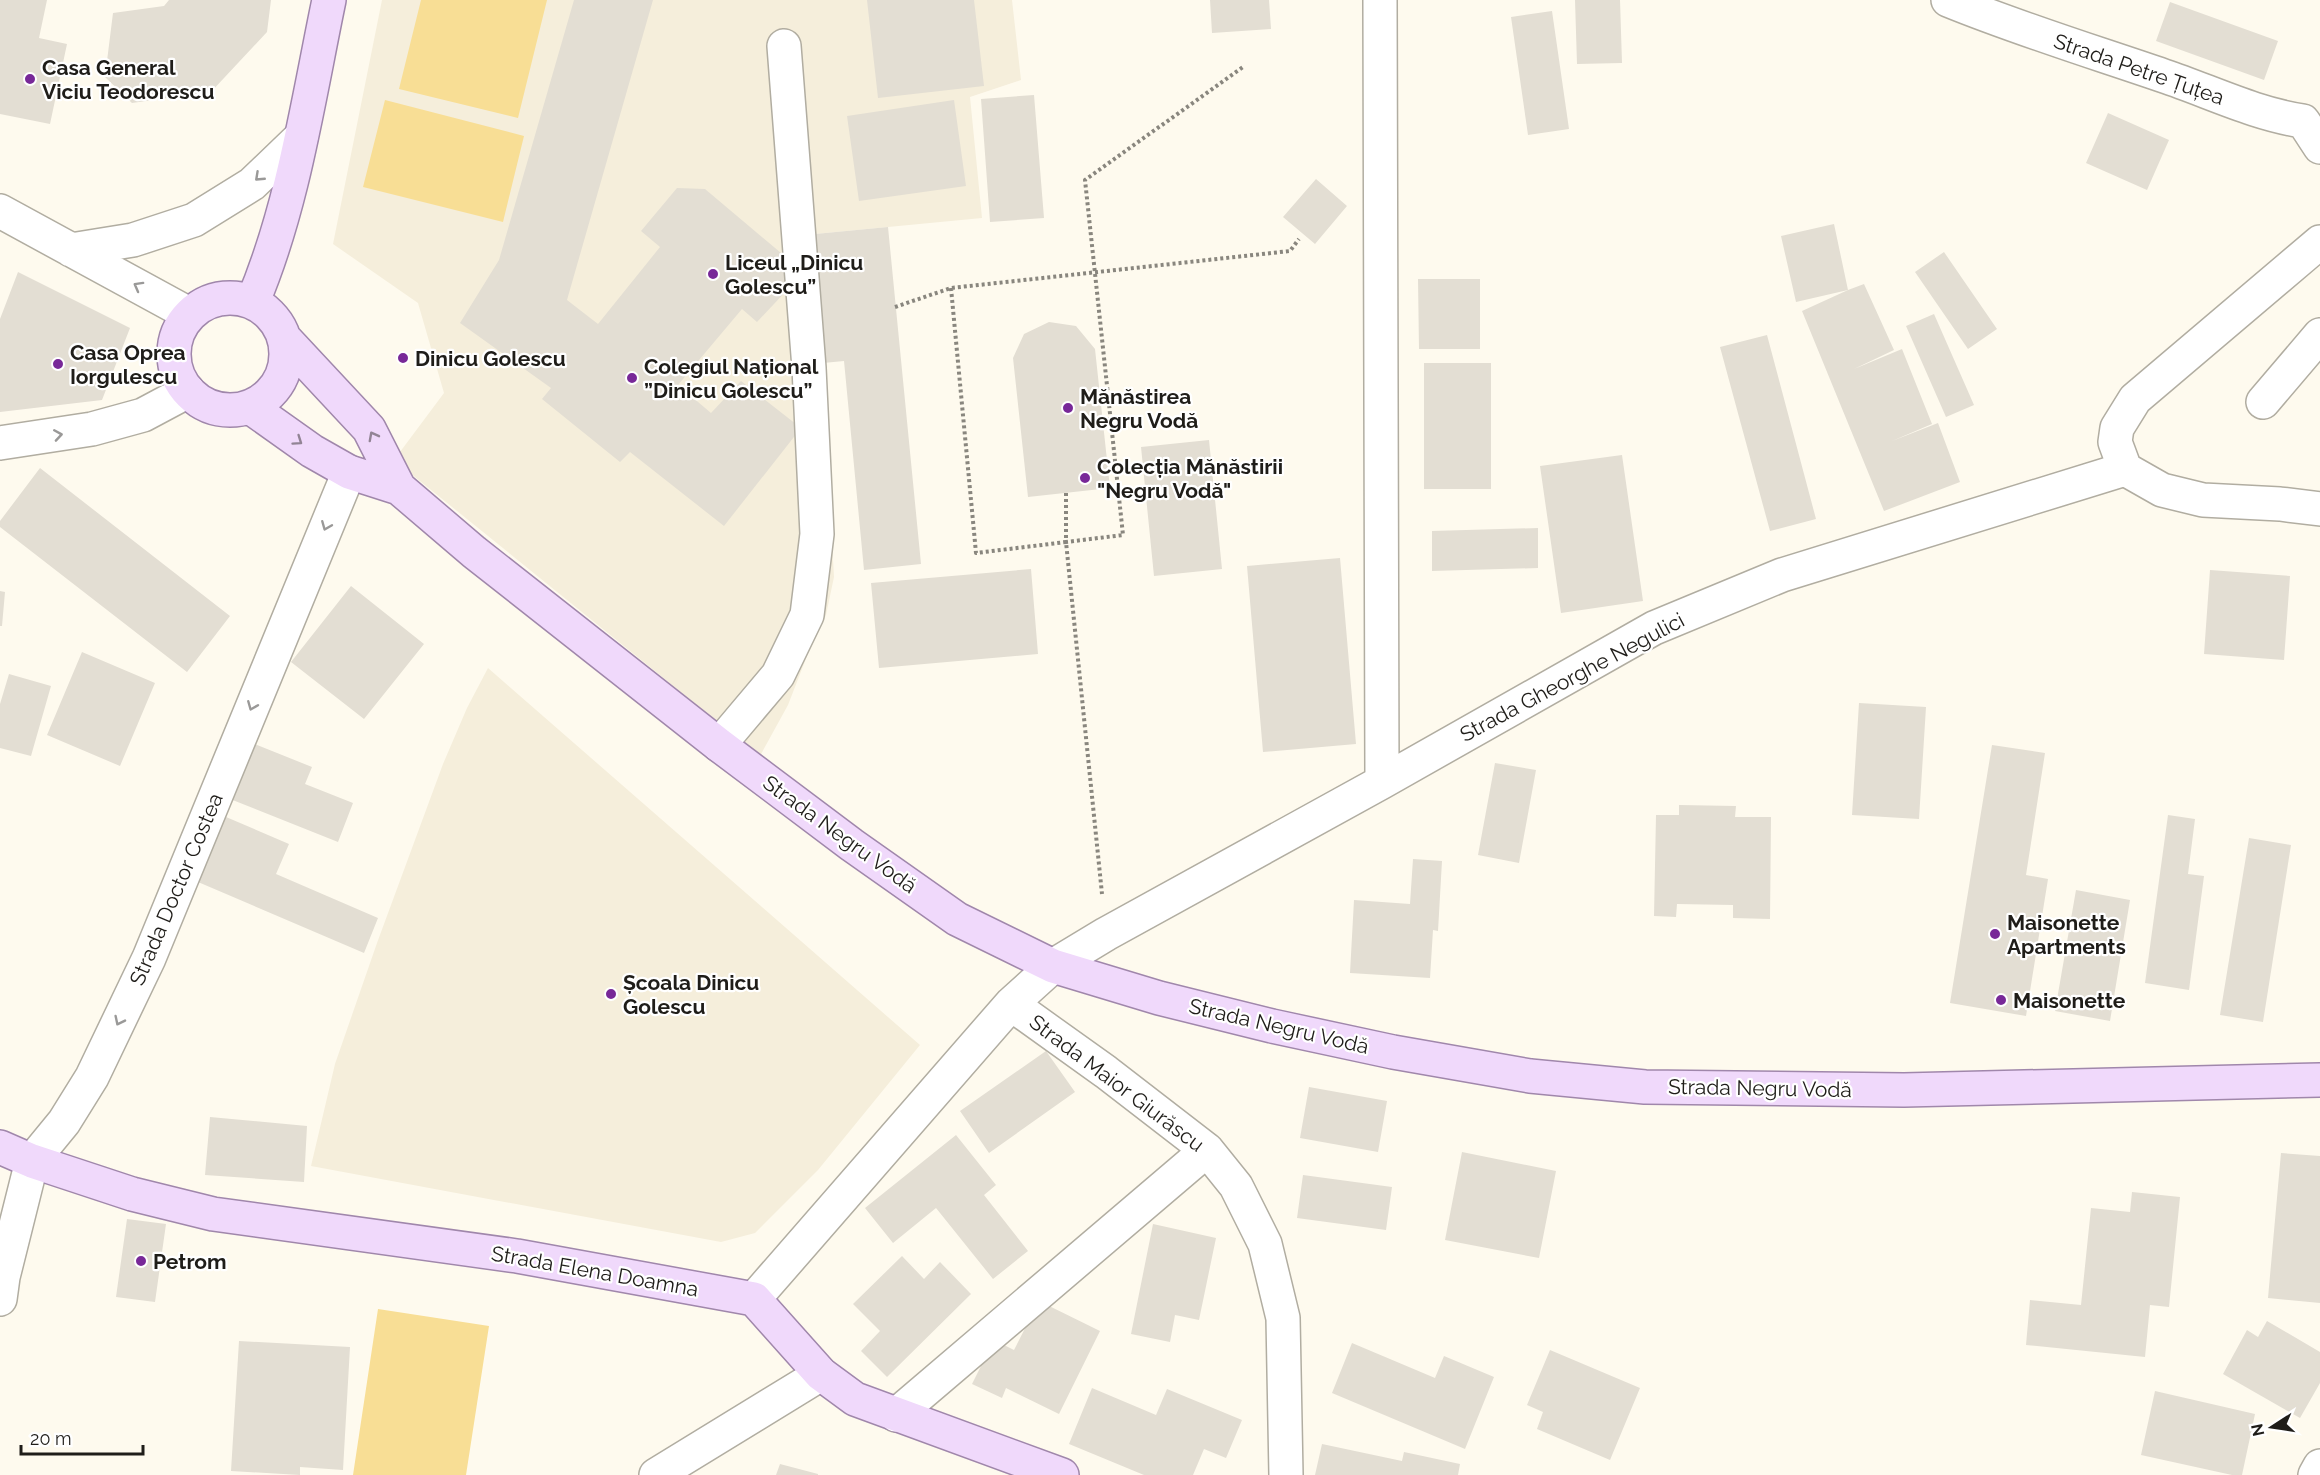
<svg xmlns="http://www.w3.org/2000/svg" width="2320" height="1475" font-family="Raleway,sans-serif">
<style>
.built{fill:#f5eedb}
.green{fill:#f8de95}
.building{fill:#e3ded3}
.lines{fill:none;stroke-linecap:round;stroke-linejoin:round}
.minor-casing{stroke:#b1ada1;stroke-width:36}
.major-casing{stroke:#a087ab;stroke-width:36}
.path{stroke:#89867e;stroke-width:4;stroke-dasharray:3 3;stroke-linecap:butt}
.minor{stroke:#fff;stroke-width:33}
.major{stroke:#f0d9fb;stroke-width:33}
.oneway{stroke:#9a9998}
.oneway2{stroke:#928495}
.poi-dot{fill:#782898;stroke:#fff;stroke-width:2}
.labels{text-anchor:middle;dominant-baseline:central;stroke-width:4.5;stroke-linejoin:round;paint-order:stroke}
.poi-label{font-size:21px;font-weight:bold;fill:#1f1d19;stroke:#fff;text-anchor:start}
.street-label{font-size:21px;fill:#1f1d19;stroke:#fff}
</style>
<rect width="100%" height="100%" fill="#fefaee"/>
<path class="built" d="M382 0H1012L1021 80 970 97 982 218 815 234 834 577 826 615 807 656 788 705 760 756 394 460 444 393 418 303 333 244Z
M488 668 920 1045 818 1170 755 1233 721 1242 311 1166 335 1064 377 943 443 764 467 708Z"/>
<path class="green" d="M421 0H547L518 118 399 89Z
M385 100 524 136 503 222 363 187Z
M378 1309 489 1326 466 1475H353Z"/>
<path class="building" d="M0 0H47L39 38 67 44 50 124 0 114Z
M169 0H271L267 32 210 93H202L132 103 105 77 113 13 164 6Z
M574 0H653L567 300 598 324 660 247 641 231 677 188 705 189 787 258 789 288 757 322 742 309 678 385 711 413 741 381 801 428 724 526 630 452 620 462 542 399 551 388 460 323 499 260Z
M867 0H974L984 86 878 98Z
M1210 0H1269L1271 29 1212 33Z
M1575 0H1620L1622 63 1577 64Z
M2170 2 2278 41 2264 80 2156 41Z
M1552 11 1569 129 1528 135 1511 17Z
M1034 95 1044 218 990 222 981 99Z
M954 100 966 186 859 201 847 116Z
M2108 113 2169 140 2147 190 2086 163Z
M1316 179 1347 206 1315 244 1283 217Z
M1834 224 1848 290 1864 284 1894 350 1854 369 1902 349 1932 424 1892 441 1938 423 1960 482 1884 511 1802 311 1848 290 1796 302 1781 236Z
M888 227 921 564 864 570 844 361 823 363 815 234Z
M1944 252 1997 329 1968 349 1915 272Z
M18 272 130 328 102 400 0 412V319Z
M1418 279H1480V349H1419Z
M1934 314 1974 405 1946 417 1906 326Z
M1049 322 1076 326 1095 349 1110 488 1028 497 1013 358 1024 334Z
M1767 335 1816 519 1770 531 1720 347Z
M1424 363H1491V489H1424Z
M1209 440 1222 569 1154 576 1141 447Z
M1622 455 1643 601 1561 613 1540 466Z
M40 468 230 616 187 672 0 527V521Z
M1538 528V568L1432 571V531Z
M1340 558 1356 744 1263 752 1247 566Z
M1031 569 1038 654 879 668 871 583Z
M2210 570 2290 576 2284 660 2204 654Z
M351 586 424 644 364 719 291 662Z
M0 591 5 592 2 626H0Z
M82 652 155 683 120 766 47 735Z
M9 674 51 686 31 756 0 748V704Z
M1859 703 1926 707 1919 819 1852 815Z
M247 741 312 767 305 784 353 803 338 842 225 797Z
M1992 745 2045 753 2026 875 2048 879 2026 1016 1950 1003Z
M1495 763 1536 770 1519 863 1478 855Z
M1679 805 1736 806 1735 817H1771L1770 919 1733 918V905L1677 904 1676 917 1654 916 1656 815H1679Z
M219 814 289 844 276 874 378 918 364 953 191 879Z
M2168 815 2195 819 2188 874 2204 876 2189 990 2145 983Z
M2249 838 2291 845 2263 1022 2220 1015Z
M1413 859 1442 861 1438 931 1433 930 1430 978 1350 973 1354 900 1410 904Z
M2076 890 2130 900 2110 1021 2055 1011Z
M1046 1051 1075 1092 989 1153 960 1111Z
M1309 1087 1387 1101 1378 1152 1300 1138Z
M210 1117 307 1126 304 1182 205 1175Z
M956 1135 996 1185 984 1195 1028 1251 993 1279 936 1208 893 1243 865 1208Z
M1462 1152 1556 1171 1539 1258 1445 1240Z
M2281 1153 2320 1156V1303L2268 1298Z
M1303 1175 1392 1187 1386 1230 1297 1218Z
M2132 1192 2180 1197 2169 1307 2150 1305 2145 1357 2026 1345 2030 1300 2081 1305 2091 1208 2130 1212Z
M127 1219 166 1224 155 1302 116 1297Z
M1153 1224 1216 1238 1199 1320 1175 1315 1170 1342 1131 1334Z
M902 1256 924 1279 940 1262 971 1294 887 1377 861 1351 880 1331 853 1304Z
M1039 1301 1100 1331 1059 1414 1006 1388 1002 1398 972 1384 994 1340 1014 1350Z
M2267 1321 2320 1352V1383L2300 1418 2223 1374 2247 1330 2258 1337Z
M239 1341 350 1347 343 1470 300 1467V1475L231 1471Z
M1352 1343 1435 1378 1444 1356 1494 1377 1465 1449 1332 1393Z
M1550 1350 1640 1388 1610 1460 1537 1429 1543 1412 1527 1405Z
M1092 1388 1156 1415 1167 1389 1242 1420 1226 1458 1204 1449 1193 1475H1144L1069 1444Z
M2155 1391 2255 1414 2242 1475H2232L2141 1455Z
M1322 1444 1402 1461 1404 1452 1460 1464 1458 1475H1315Z
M780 1464 818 1474V1475H776Z"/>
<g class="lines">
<defs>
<path id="minor" d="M1380 0 1382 782
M1948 0C2019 29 2091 51 2164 76 2209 91 2255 114 2303 121L2320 147
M0 211 189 314
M2320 242 2135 399 2117 428 2115 442 2125 469 2162 490 2203 500 2280 504 2320 509
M71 250 133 240 194 220 252 184 301 137
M2263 402 2320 335
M0 443 92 429 143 415 188 391
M719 745 778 675 807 615 817 534 809 368 784 46
M1011 1004 1106 1072 1207 1150 1236 1186 1265 1244 1283 1318 1286 1475
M0 1299 3 1277 32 1161 64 1122 92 1077 149 958 349 472
M754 1299 1011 1004 1053 966 1106 934 1382 782 1654 628 1782 575 2125 469
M896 1415 1207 1150
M656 1475 821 1374
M2315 1475 2320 1466"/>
<path id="major" d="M174 354a56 56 0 1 1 112 0a56 56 0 1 1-112 0Z
M253 301C293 206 308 101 329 0
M285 339 369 429 399 488
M250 407 312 451 349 472 399 488 474 552 719 745 852 845 957 919 1053 966 1159 998 1272 1026 1393 1052 1530 1076 1645 1087 1904 1090 2320 1080
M0 1147 32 1161 132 1194 213 1214 517 1256 754 1299 821 1374 855 1399 1062 1475"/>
</defs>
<use href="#minor" class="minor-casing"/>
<use href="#major" class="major-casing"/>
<path class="path" d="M951 288 976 553 1066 542 1102 894
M895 307 951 288 1290 251 1299 239
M1066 493V542L1123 535 1085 180 1243 67"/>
<use href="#minor" class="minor"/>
<use href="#major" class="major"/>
</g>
<defs><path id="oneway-chevron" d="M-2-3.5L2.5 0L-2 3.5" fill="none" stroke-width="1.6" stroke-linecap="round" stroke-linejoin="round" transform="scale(1.5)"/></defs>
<g class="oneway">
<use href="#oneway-chevron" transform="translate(259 177) rotate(137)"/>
<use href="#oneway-chevron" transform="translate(138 286) rotate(-151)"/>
<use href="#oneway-chevron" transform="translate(58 435) rotate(-9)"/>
<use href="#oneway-chevron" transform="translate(326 526) rotate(112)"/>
<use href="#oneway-chevron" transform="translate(252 706) rotate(112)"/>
<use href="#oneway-chevron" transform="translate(119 1021) rotate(116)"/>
</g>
<g class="oneway2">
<use href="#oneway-chevron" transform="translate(373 436) rotate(-118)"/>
<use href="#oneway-chevron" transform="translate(298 441) rotate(35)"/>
</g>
<g class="poi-dot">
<circle cx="30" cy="79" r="6"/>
<circle cx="713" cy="274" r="6"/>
<circle cx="403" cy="358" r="6"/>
<circle cx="58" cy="364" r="6"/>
<circle cx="632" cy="378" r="6"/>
<circle cx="1068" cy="408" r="6"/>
<circle cx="1085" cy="478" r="6"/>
<circle cx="1995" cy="934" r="6"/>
<circle cx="611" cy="994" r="6"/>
<circle cx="2001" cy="1000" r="6"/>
<circle cx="141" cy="1261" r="6"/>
</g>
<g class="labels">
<g class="poi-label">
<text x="42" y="67">Casa General<tspan x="42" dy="24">Viciu Teodorescu</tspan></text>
<text x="725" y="262">Liceul „Dinicu<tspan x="725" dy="24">Golescu”</tspan></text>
<text x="70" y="352">Casa Oprea<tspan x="70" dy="24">Iorgulescu</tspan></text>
<text x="415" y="358">Dinicu Golescu</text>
<text x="644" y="366">Colegiul Național<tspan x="644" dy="24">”Dinicu Golescu”</tspan></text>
<text x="1080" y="396">Mănăstirea<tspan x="1080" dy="24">Negru Vodă</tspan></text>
<text x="1097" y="466">Colecția Mănăstirii<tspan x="1097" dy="24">"Negru Vodă"</tspan></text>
<text x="2007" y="922">Maisonette<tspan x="2007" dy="24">Apartments</tspan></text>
<text x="623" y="982">Școala Dinicu<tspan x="623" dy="24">Golescu</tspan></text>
<text x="2013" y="1000">Maisonette</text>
<text x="153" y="1261">Petrom</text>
</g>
<g class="street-label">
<text transform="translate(2139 69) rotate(19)">Strada Petre Țuțea</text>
<text transform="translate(1572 677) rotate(-28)">Strada Gheorghe Negulici</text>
<text transform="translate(840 834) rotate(36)">Strada Negru Vodă</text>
<text transform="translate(176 889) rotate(-67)">Strada Doctor Costea</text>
<text transform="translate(1279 1026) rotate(13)">Strada Negru Vodă</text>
<text transform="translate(1117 1083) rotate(37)">Strada Maior Giurăscu</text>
<text transform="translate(1760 1088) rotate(1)">Strada Negru Vodă</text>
<text transform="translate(595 1271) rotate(10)">Strada Elena Doamna</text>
</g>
</g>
<g transform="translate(2272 1427) rotate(258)" stroke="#ffffff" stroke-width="4.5" paint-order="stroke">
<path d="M0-4.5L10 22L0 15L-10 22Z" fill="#1f1d19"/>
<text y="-9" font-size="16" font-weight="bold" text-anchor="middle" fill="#1f1d19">N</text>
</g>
<path d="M21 1445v9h122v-9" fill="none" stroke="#1f1d19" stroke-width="3"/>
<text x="30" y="1445" font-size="18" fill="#1f1d19" stroke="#ffffff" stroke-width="4.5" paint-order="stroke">20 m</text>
</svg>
